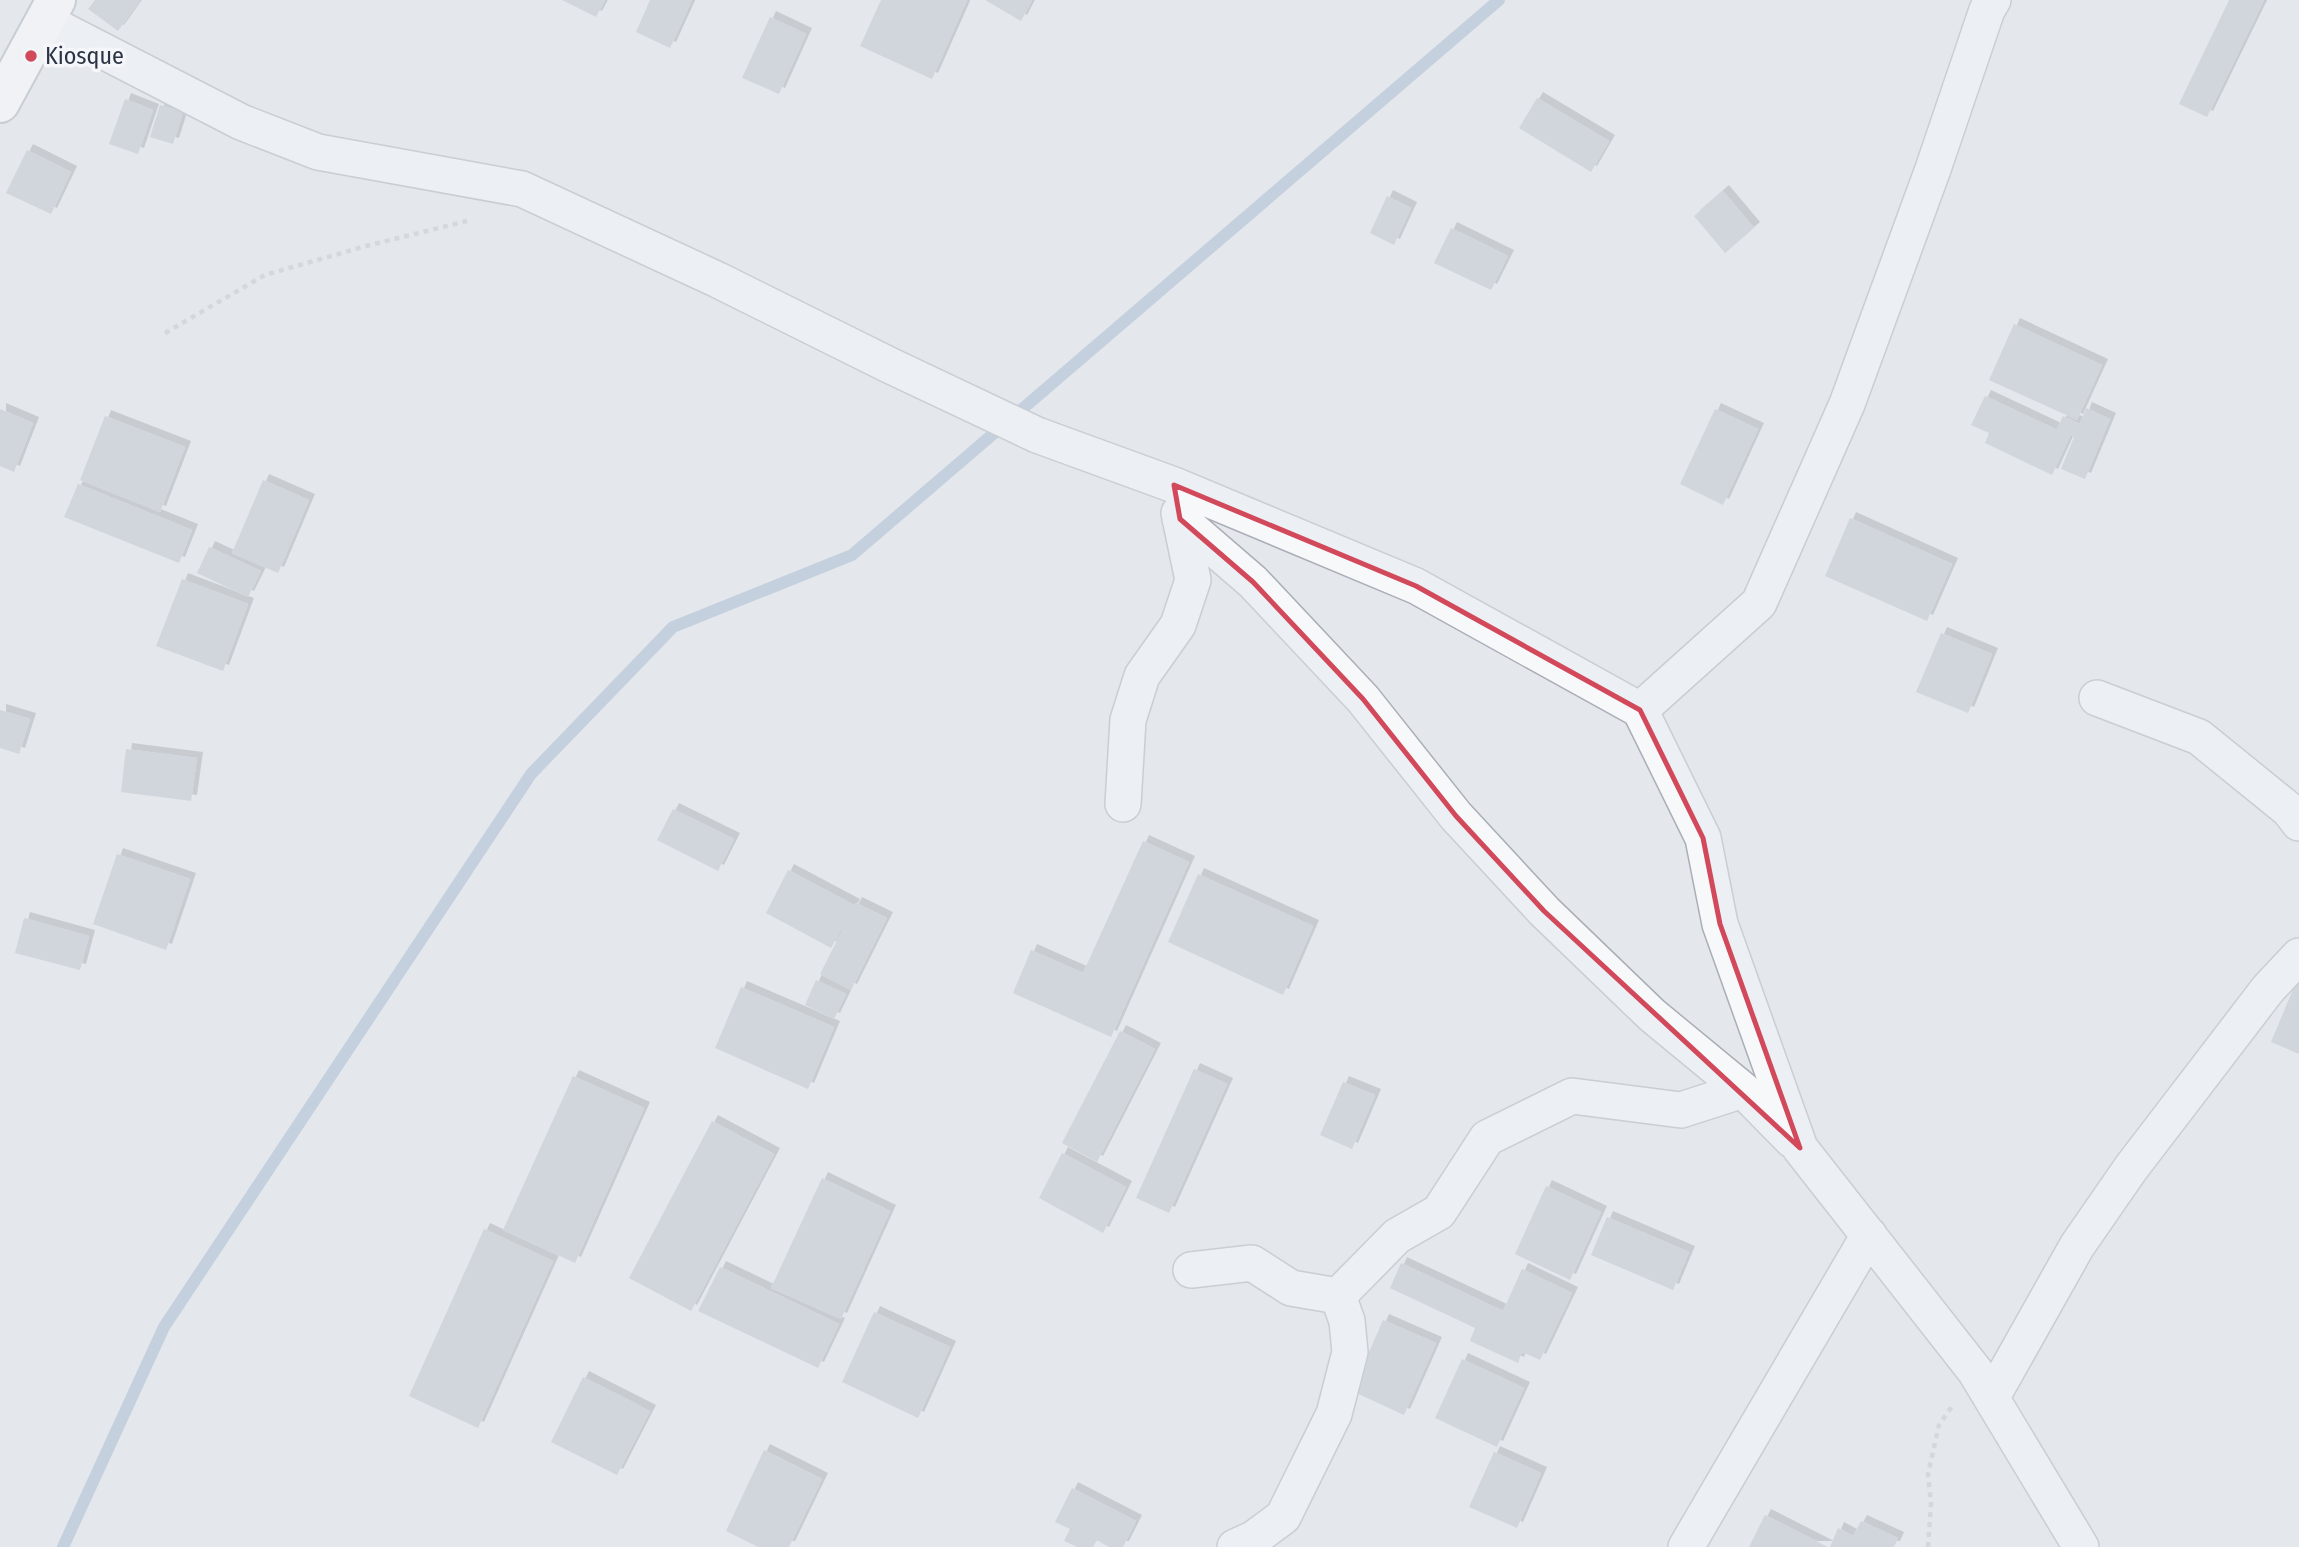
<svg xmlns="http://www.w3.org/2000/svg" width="2299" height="1547" font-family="'Fira Sans Condensed',sans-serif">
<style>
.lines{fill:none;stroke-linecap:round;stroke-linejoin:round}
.stream{stroke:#9fb4cc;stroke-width:12}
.building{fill:#bbc0ca;filter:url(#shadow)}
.street-casing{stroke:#a9aeb7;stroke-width:38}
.secondary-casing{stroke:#a9aeb7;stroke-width:42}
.path{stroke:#c2c5cb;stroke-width:4.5;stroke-dasharray:5 5;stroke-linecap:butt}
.street{stroke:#f7f8fa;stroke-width:35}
.secondary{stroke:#fff;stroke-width:38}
.marked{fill:none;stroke:#d1495b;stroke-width:5;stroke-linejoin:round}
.poi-dot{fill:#d1495b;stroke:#f4f6f9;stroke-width:2.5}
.labels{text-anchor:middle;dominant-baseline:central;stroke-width:7;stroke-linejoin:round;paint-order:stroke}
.poi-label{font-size:24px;fill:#2b3445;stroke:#f4f6f9;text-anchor:start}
</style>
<defs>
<filter id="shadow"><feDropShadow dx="6" dy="-6" stdDeviation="0" flood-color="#0004"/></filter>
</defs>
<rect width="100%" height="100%" fill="#e4e7ec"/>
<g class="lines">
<path class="stream" d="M63 1547 164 1327 531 774 673 627 852 555 1499 0"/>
</g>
<path class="building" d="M95 0H140L118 31 88 9Z
M562 0H605L596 17Z
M650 0H692L670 48 636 32Z
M881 0H967L932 79 860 46Z
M985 0H1032L1021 21Z
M2229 0H2264L2207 117 2179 104Z
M770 17 806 34 779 94 742 78Z
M1537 98 1609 141 1591 172 1519 128Z
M125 99 153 110 138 154 109 144Z
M160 105 183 112 173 144 150 137Z
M27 150 71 172 51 214 6 193Z
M1723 191 1754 228 1725 253 1694 216Z
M1387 196 1411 208 1394 245 1370 233Z
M1451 228 1508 256 1491 290 1434 263Z
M2014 324 2102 365 2077 420 1989 380Z
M1985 396 2070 436 2052 475 1985 443 1989 433 1971 425Z
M2086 408 2110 419 2085 479 2061 469 2074 437 2057 429 2063 416 2080 424Z
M0 409 33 423 14 472 0 466Z
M1715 409 1758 429 1723 505 1680 484Z
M105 416 185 447 160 512 80 480Z
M263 480 309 500 278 573 232 553Z
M78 484 192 530 179 563 64 517Z
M1850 518 1952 564 1927 621 1825 576Z
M209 547 261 571 248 597 197 573Z
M182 579 248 604 223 671 156 646Z
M1941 633 1992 654 1968 713 1916 692Z
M0 710 30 719 19 754 0 748Z
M126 749 197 758 191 801 121 792Z
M673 809 734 839 718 871 657 840Z
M1143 841 1189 862 1111 1037 1013 993 1031 950 1083 973Z
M117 854 190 879 166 950 93 924Z
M788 870 854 905 831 948 766 913Z
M1198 874 1313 926 1283 995 1168 942Z
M856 903 887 918 851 990 820 974Z
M24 918 89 936 80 970 15 953Z
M2299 975V1054L2271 1042Z
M816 980 846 994 834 1019 805 1005Z
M741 987 834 1027 808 1089 715 1048Z
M1120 1031 1155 1049 1097 1162 1062 1143Z
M1194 1069 1227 1084 1169 1213 1136 1198Z
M573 1076 644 1108 575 1263 503 1230Z
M1343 1082 1375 1095 1352 1149 1320 1135Z
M712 1121 774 1154 691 1311 629 1278Z
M1062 1153 1126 1187 1103 1233 1039 1198Z
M822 1178 890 1211 841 1319 771 1288Z
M1546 1186 1601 1212 1570 1280 1515 1254Z
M1607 1217 1689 1252 1673 1290 1591 1255Z
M484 1229 553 1261 478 1428 409 1396Z
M1401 1263 1503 1311 1522 1269 1572 1293 1540 1360 1522 1352 1518 1363 1470 1341 1475 1328 1390 1288Z
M720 1267 839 1324 818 1368 698 1311Z
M874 1312 950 1347 918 1418 842 1382Z
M1383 1320 1436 1343 1404 1415 1352 1391Z
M1462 1359 1524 1388 1497 1447 1435 1418Z
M583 1377 650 1411 617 1475 551 1442Z
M764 1450 822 1479 789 1547H758L726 1531Z
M1494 1452 1541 1473 1517 1528 1469 1507Z
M1072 1488 1136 1521 1123 1547H1109L1097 1540 1093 1547H1077L1064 1541 1070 1529 1055 1522Z
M1765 1515 1828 1547H1749Z
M1861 1521 1898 1538 1894 1547H1830L1838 1528 1853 1536Z"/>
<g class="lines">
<defs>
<path id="street" d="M45 21 241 122 318 152 522 189 718 280 889 365 1037 435 1174 485 1416 586 1640 710 1703 838 1720 924 1800 1148 1975 1371 2081 1547
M1180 519 1253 582 1363 699 1456 816 1544 911 1652 1015 1743 1090 1792 1140
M2097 698 2199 737 2289 810 2299 823
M1640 710 1759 603 1847 404 1933 169 1987 10 1993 0
M1123 804 1128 720 1142 676 1178 625 1193 580 1179 513
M1191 1270 1252 1263 1291 1288 1338 1296
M1338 1296 1397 1236 1439 1212 1487 1138 1572 1096 1681 1110 1743 1090
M1992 1397 2077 1246 2131 1168 2268 989 2299 956
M1235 1547 1253 1539 1283 1517 1334 1414 1350 1352 1347 1321 1338 1296
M1686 1547 1869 1235"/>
<path id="secondary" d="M0 103 56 0"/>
</defs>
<use href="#street" class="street-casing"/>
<use href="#secondary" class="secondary-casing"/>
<path class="path" d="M165 333 265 275 366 246 467 221
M1928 1547 1931 1504 1928 1474 1939 1425 1952 1406"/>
<use href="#street" class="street"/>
<use href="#secondary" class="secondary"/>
</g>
<path d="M0 0H2299V1547H0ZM1174 485 1416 586 1640 710 1703 838 1720 924 1800 1148 1544 911 1456 816 1363 699 1253 582 1180 519Z" fill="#e4e7ec" fill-opacity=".55" fill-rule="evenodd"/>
<path class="marked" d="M1174 485 1416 586 1640 710 1703 838 1720 924 1800 1148 1544 911 1456 816 1363 699 1253 582 1180 519Z"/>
<circle class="poi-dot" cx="31" cy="56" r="7"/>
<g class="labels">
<g class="poi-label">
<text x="45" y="56">Kiosque</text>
</g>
</g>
</svg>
